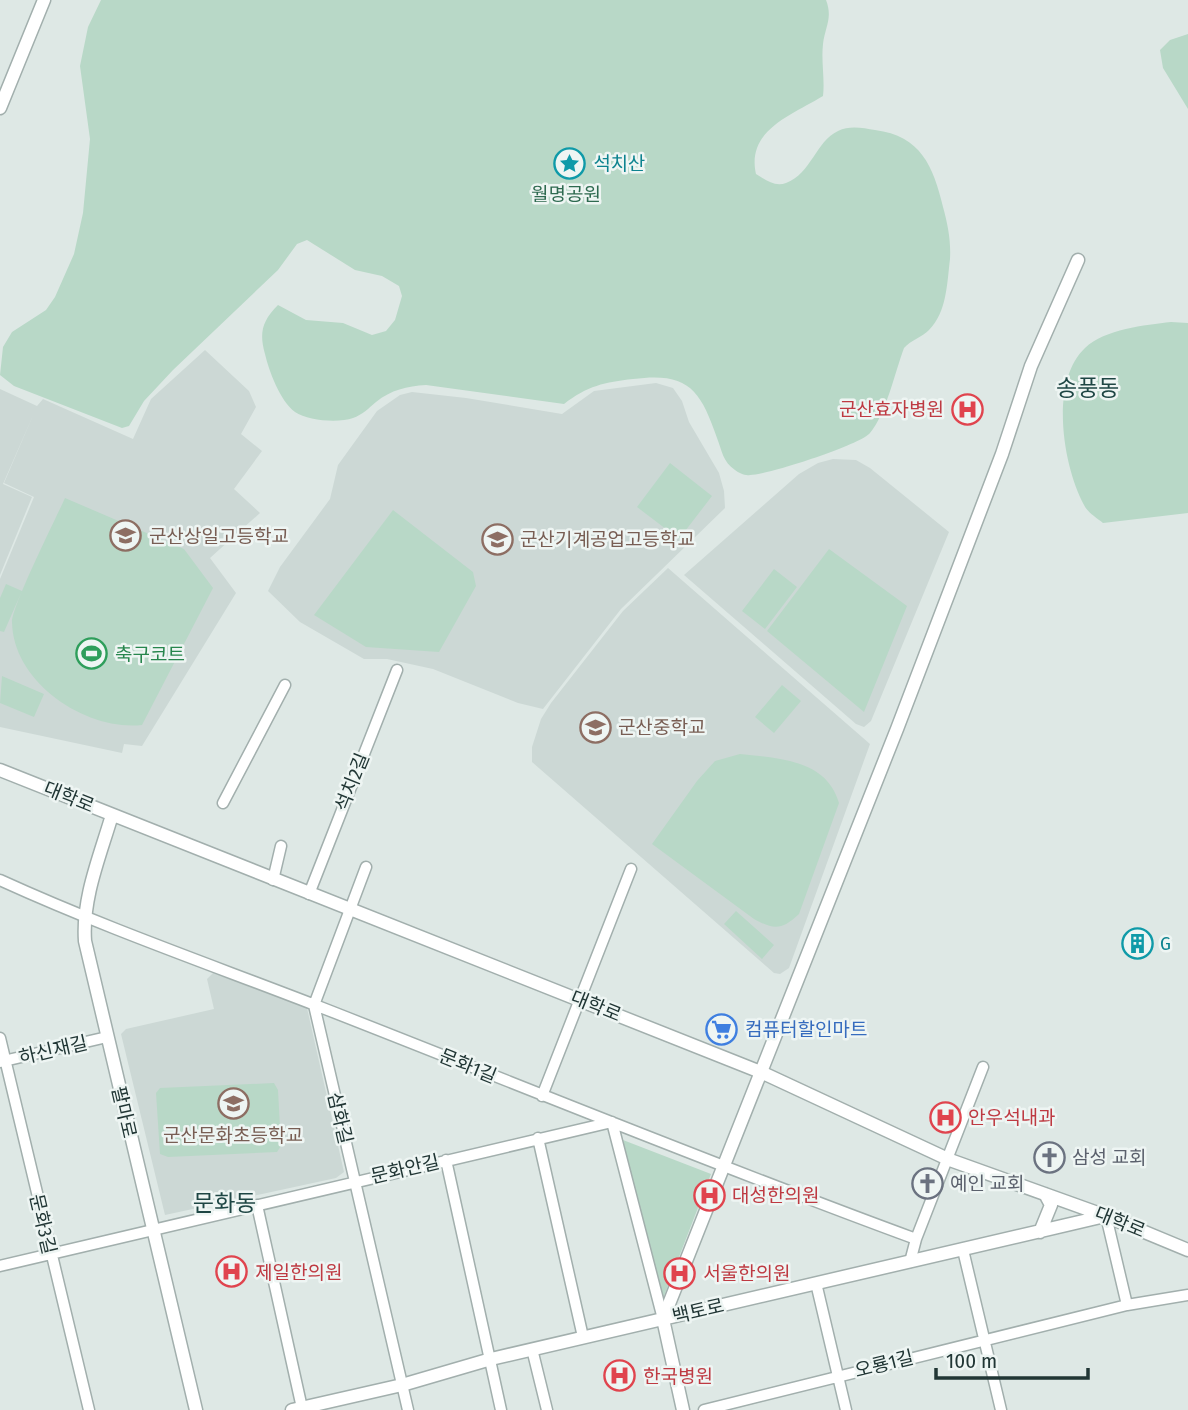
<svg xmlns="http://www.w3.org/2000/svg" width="1188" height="1410" font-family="'Fira Sans Condensed','Noto Sans KR',sans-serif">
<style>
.built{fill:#ccd8d5}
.green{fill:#b8d8c7}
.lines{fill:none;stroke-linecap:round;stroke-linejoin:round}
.minor-casing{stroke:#a2afad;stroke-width:13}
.tertiary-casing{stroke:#a2afad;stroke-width:15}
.minor{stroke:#fff;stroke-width:10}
.tertiary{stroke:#fff;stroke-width:12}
.labels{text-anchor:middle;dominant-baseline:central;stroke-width:5;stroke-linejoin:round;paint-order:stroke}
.culture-label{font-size:19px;fill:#0d838f;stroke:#eef5f3;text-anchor:start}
.park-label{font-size:19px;fill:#2e6a50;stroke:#eef5f3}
.health-label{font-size:19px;fill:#be3a42;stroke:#eef5f3;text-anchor:start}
.education-label{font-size:19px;fill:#785e54;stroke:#eef5f3;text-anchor:start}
.leisure-label{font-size:19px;fill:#27864d;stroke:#eef5f3;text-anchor:start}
.street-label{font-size:19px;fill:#213635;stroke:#eef5f3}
.shop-label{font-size:19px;fill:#366cbe;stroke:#eef5f3;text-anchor:start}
.worship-label{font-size:19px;fill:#5b616d;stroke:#eef5f3;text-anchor:start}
.quarter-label{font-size:23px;fill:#1e4644;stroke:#eef5f3}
</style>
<rect width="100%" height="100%" fill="#dee8e5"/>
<path class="built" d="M205 350 249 391 256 407 241 434 262 451 234 489 260 513 210 558 236 593 142 746 124 744 122 753 0 727V579L34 497 4 483 34 413 3 484 32 497 0 575V389L37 406 43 399 133 439 151 399Z
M656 383 673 388 682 401 689 422 719 473 724 491 725 508 621 609 543 709 518 703 433 669 387 659H364L300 622 268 591 280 567 330 499 338 465 377 411 400 395 412 392 466 398 562 414 594 391Z
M833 459 856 460 870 468 949 532 871 721 864 727 856 724 684 575 799 474 818 463Z
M668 568 870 744 789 968 780 974 774 973 532 762V747L541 719 551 703 623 611Z
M213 973 307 1008 344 1172 336 1178 165 1215 121 1034 126 1029 214 1009 207 979Z"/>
<path class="green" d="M101 0H826C833 18 825 27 823 44 821 62 825 79 823 96 792 115 746 130 756 174 766 180 775 187 786 183 811 174 816 141 838 131 850 125 863 128 875 130 921 136 933 166 943 207 948 225 951 241 950 259 947 283 947 312 929 330 922 337 911 340 904 348 895 372 886 414 870 433 860 445 767 475 750 475 745 476 739 473 735 470 723 462 722 451 717 438 700 388 687 372 633 379 605 382 587 386 564 404L426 385C407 386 391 390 376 402 369 408 362 415 353 418 339 423 308 421 295 412 280 401 269 371 265 354 259 333 262 321 278 305L306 320 343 323 372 335 386 331 395 320 402 296 399 286 382 276 355 270 307 240 297 244 278 270 173 370 144 401 129 426 122 428 14 386 0 375 3 347 12 332 46 310 55 297 74 254 83 213 90 139 80 66 88 27Z
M1188 34V109L1163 68 1160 50 1170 40Z
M1171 322 1188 323V513L1103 523C1097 518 1087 512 1084 505 1063 466 1049 382 1085 348 1105 329 1145 325 1171 322Z
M670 463 712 496 679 539 637 507Z
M65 498 184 549 213 588 142 725C86 731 13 683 12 622 12 606 56 518 65 498Z
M393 510 473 572 476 586 439 652 366 647 314 615Z
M829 549 907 606 864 712 767 631Z
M774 569 797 587 765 629 742 611Z
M6 584 22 591 4 632 0 631V598Z
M2 676 44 694 34 717 0 703Z
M782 685 801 701 774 733 755 717Z
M740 754C779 758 827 760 839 803L799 914C782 930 774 930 754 919L652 844 697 781 715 761Z
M736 911 774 945 762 959 724 924Z
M274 1083 278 1090 281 1146 277 1152 168 1157 160 1154 156 1093 160 1088Z
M623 1140 711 1174 664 1296 660 1298Z"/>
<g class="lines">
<defs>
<path id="minor" d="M223 803 285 685
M366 867 314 1005 408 1410
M0 880C103 927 209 964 315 1005 515 1083 714 1165 916 1239L910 1262
M273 880 281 846
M309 894 397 670
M0 1038 89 1410
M0 1062 107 1037
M542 1096 631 869
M538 1138 583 1337
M446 1160 501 1410
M257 1205 302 1408
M1106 1216 1127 1305
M916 1239 983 1067
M963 1250 1001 1410
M0 1266 612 1122 663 1319
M816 1283 846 1410
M532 1349 547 1410
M704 1410 1127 1305 1188 1295"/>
<path id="tertiary" d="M0 108 44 0
M0 770 763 1073 950 1160 1106 1216 1188 1250
M112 815C100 856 82 898 85 941L196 1410
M1040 1232 1051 1205 1045 1194
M292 1410 402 1385 491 1359 1105 1216
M683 1410 663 1319 897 729 1002 454 1031 366 1078 260"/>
</defs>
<use href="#minor" class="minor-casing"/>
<use href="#tertiary" class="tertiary-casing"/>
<use href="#minor" class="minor"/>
<use href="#tertiary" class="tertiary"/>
</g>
<defs>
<symbol id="sight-ring" viewBox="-11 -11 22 22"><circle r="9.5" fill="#eef5f3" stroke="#0f9aa8" stroke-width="1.5"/><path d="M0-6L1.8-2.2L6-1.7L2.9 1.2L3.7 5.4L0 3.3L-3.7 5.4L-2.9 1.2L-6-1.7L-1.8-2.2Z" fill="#0f9aa8"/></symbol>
<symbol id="hospital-ring" viewBox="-11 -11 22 22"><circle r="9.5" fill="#eef5f3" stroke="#e0444e" stroke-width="1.5"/><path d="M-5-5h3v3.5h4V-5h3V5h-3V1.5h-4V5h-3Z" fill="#e0444e"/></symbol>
<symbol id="school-ring" viewBox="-11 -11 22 22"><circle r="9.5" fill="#eef5f3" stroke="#8d6e63" stroke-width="1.5"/><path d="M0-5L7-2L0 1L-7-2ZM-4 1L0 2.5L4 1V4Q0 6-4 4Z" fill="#8d6e63"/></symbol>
<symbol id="stadium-ring" viewBox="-11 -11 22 22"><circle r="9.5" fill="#eef5f3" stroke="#2e9e5b" stroke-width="1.5"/><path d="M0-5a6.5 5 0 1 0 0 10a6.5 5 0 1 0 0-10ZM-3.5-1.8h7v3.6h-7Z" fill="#2e9e5b"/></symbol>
<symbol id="building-ring" viewBox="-11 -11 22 22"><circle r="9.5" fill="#eef5f3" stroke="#0f9aa8" stroke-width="1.5"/><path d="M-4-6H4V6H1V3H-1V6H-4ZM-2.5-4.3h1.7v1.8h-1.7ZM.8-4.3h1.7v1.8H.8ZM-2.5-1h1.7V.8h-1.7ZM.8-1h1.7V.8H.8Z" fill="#0f9aa8"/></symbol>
<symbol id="supermarket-ring" viewBox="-11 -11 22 22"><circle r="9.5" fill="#eef5f3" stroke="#3f7fe0" stroke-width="1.5"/><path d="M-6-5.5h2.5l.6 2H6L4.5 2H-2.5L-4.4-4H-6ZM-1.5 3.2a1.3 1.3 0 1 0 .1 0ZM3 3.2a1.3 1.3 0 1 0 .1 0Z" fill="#3f7fe0"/></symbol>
<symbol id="church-ring" viewBox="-11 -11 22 22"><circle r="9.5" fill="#eef5f3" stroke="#6b7280" stroke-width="1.5"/><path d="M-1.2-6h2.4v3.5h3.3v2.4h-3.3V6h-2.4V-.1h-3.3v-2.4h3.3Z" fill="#6b7280"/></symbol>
</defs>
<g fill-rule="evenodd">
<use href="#sight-ring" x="552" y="146" width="35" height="35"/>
<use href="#hospital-ring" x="950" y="392" width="35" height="35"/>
<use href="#school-ring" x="108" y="518" width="35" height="35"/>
<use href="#school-ring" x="480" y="522" width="35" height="35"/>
<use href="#stadium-ring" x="74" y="636" width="35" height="35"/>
<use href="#school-ring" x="578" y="710" width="35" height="35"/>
<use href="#building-ring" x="1120" y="926" width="35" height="35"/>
<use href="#supermarket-ring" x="704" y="1012" width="35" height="35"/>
<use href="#school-ring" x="216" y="1086" width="35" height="35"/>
<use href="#hospital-ring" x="928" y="1100" width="35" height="35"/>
<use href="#church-ring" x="1032" y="1140" width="35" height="35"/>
<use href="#church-ring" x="910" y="1166" width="35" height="35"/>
<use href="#hospital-ring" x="692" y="1178" width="35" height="35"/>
<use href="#hospital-ring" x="214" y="1254" width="35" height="35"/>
<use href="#hospital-ring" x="662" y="1256" width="35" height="35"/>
<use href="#hospital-ring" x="602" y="1358" width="35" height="35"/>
</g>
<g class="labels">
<g class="culture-label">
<text x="593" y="163">석치산</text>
<text x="1160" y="943">G</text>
</g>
<g class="park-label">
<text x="566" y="194">월명공원</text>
</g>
<g class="health-label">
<text x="944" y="409" text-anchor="end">군산효자병원</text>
<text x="968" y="1117">안우석내과</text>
<text x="732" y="1195">대성한의원</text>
<text x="255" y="1272">제일한의원</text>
<text x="703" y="1273">서울한의원</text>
<text x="643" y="1376">한국병원</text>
</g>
<g class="education-label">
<text x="149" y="536">군산상일고등학교</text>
<text x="520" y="539">군산기계공업고등학교</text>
<text x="618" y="727">군산중학교</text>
<text x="233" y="1135" text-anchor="middle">군산문화초등학교</text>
</g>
<g class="leisure-label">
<text x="115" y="654">축구코트</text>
</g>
<g class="street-label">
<text transform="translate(352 782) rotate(-68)">석치2길</text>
<text transform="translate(69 797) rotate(22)">대학로</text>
<text transform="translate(596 1006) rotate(22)">대학로</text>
<text transform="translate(53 1050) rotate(-13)">하신재길</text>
<text transform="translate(468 1066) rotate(22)">문화1길</text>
<text transform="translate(124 1112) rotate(77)">팔마로</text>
<text transform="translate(340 1118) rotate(77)">삼화길</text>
<text transform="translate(405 1169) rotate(-13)">문화안길</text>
<text transform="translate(1120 1222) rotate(22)">대학로</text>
<text transform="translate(43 1224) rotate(77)">문화3길</text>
<text transform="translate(698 1311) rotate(-13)">백토로</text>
<text transform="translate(884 1364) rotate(-14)">오룡1길</text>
</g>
<g class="shop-label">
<text x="745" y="1029">컴퓨터할인마트</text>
</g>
<g class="worship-label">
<text x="1072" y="1157">삼성 교회</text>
<text x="950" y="1183">예인 교회</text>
</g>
<g class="quarter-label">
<text x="1088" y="388">송풍동</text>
<text x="225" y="1203">문화동</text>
</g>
</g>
<path d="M936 1368v10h152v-10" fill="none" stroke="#213635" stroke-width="3.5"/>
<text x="946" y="1368" font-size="21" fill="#213635" stroke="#eef5f3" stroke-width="5" paint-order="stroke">100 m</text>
</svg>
